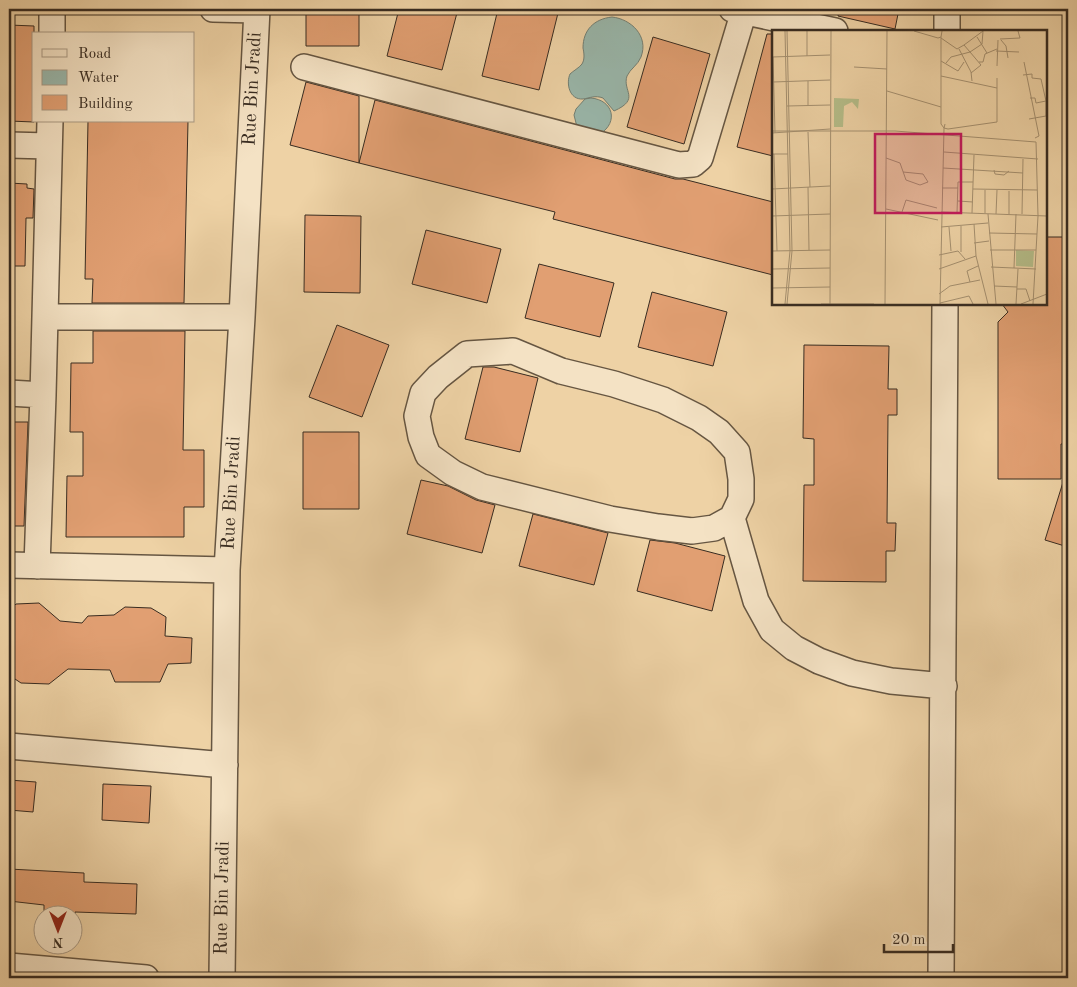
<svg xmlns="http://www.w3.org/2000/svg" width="1077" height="987" font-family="'Old Standard TT',serif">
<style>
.water{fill:#99b7ab;stroke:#727f74}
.building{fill:#e19f72;stroke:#382c21}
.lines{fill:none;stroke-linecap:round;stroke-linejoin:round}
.minor-casing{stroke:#665642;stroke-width:28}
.minor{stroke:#f4e2c4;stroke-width:25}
.labels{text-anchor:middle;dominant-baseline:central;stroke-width:4;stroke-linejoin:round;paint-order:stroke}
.street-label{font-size:19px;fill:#382c21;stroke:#f4e2c4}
.inset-road{fill:none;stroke:#a59070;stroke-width:1}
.view{fill:#c2185b;fill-opacity:0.15;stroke:#c2185b;stroke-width:2.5}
.inset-edge{fill:none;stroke:#382c21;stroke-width:2.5}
</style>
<rect width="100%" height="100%" fill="#eed2a5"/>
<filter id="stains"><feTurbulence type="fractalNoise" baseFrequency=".004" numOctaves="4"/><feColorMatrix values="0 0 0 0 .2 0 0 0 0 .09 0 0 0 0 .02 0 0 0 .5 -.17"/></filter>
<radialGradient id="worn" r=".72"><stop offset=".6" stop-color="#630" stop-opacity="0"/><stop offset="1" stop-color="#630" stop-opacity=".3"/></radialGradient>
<path class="water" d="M612 17C631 19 649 36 641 57 638 65 630 69 627 76 622 91 641 99 614 111L603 98C595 95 590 98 583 99 569 100 566 83 570 74 573 71 579 68 582 64 585 59 584 53 583 48 583 30 594 19 612 17Z
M591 98C613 100 619 122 600 134L577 127 574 115 576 109 585 99Z"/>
<path class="building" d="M306 9H359V46H306Z
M399 9H458L442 70 387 56Z
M498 9H559L539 90 482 76Z
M839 9H899L895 29 838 16Z
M9 25 34 26V122L9 121Z
M767 34H773V156L737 147Z
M653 37 710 54 684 144 627 127Z
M306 82 359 96V163L290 145Z
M375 100 675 179H683L773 202V275L553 219 555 212 359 163Z
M88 121H188L184 303H92L93 279H85Z
M9 183 27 184V188L34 189 33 218H26L25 266H9Z
M305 215 361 216 360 293 304 292Z
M426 230 501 249 487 303 412 284Z
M1046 237H1068V353H1066V444H1061V479H998V322L1008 312 1002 304H1046Z
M539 264 614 283 600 337 525 318Z
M652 292 727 312 713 366 638 347Z
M337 325 389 345 362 417 309 397Z
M93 331H185L183 450H204V507H184V537H66L67 476H83V432H70L71 363H93Z
M804 345 889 346 888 389H897V415H888L887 523H896L895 551H886V582L803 581 804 485H814V439L803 438Z
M483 367H494L538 378 520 452 465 439Z
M9 422H28L24 526H9Z
M303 432H359V509H303Z
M1064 479 1068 480V547L1045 540Z
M421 480 448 486 476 500 495 505 482 553 407 534Z
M533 514 608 533 594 585 519 566Z
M650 540 675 543 725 556 712 611 637 591Z
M39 603 60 621 82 623 88 616 114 615 125 607 151 608 166 617 165 636 192 638 191 663 168 664 160 682H115L110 670 68 669 49 684 21 683 9 675V611L16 604Z
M9 780 36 782 33 812 9 810Z
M103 784 151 786 149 823 102 820Z
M9 869 84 873V882L137 884 136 914 75 912V914H44V905L9 901Z"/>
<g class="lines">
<defs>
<path id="minor" d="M213 9 257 10
M732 9 835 31
M947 31V9
M52 34V9
M304 67 679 165 693 164 700 158 744 11
M9 145 49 146
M46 317H242
M9 393 43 395 50 121
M732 518 714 528 692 531 658 527 610 519 482 487 453 473 428 455 421 437 417 416 423 393 438 377 467 354 513 351 561 371 614 384 663 400 699 418 719 432 737 452 741 479V499L732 518 756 601 772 630 794 648 819 661 852 673 891 681 944 686
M9 565 227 570
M37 566 43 395
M9 746 225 765
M9 966 146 978
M222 978 227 570 242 317 257 9
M941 978 945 304"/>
</defs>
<use href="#minor" class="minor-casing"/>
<use href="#minor" class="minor"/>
</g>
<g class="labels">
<g class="street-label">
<text transform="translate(253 89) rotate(-87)">Rue Bin Jradi</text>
<text transform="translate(232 493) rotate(-87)">Rue Bin Jradi</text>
<text transform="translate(223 898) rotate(-89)">Rue Bin Jradi</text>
</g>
</g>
<g transform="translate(772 30)">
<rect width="275" height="275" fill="#eed2a5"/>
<path d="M62 68 87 69 86 79 80 72 72 76 71 97H62ZM244 220 262 221 261 237 244 236Z" fill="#b5bd89"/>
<path class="inset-road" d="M13 1 18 221 13 274M15 1 20 221 15 274M35 1V26M142 1 166 8 169 7 170 1M205 7 215 23M169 8 185 19 192 15 198 22 210 14 211 1M228 9 248 8 246 1M229 10 234 16 236 28M192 15 211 1M187 19 199 42 200 51M224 21 247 22M0 27 58 25M1 27 3 103M169 31 186 41 192 32M207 32H211L213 24 225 19M252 32 267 106 263 108M174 33 179 27 198 22 209 35 199 43M225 36 226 10M82 37 115 39M251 45 260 44V48L269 49 274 71M169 46 225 58M36 51V76M1 52 58 50M115 61 169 77M15 76 58 75M257 89 274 86V71L264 73 263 68H258M173 94 172 98 176 99 225 92V48M0 101H123L264 112 266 186 261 274M36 102 38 157M0 103 58 99M172 122 266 129M0 124H16M2 124 5 221M114 128 128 133 134 150 148 155 156 152 151 144 131 142M171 138 251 143M222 140 223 144 232 145 237 141M36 157 37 220M170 158H186M0 159 58 156M201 159 265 160M186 171 201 172M114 179 166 190M130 182 134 170 165 178M169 182 275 186M185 183 186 152H201M200 183 202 125M213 183V160M216 184 224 274M224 184 225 160M237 184V161M250 184 251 129M0 186 58 184M202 194 204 226 216 274M189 196V222M169 197 216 193M177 197 179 221M217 203 265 204M202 213 217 211M218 220H264M0 221 58 220M167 225 186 221 193 229M219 237 264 239M242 238 244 184M0 239 58 238M167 239 204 226M198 252 195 241 206 236M222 256 245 257M0 258 58 257M245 259H254L258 271M167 264 178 256 208 250M168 273 197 266 201 274M49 274H102M58 274 59 1M113 274 115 1M168 274 172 98 169 94V7M244 274 246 239M249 274 275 264"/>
<path class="view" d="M103 104H189V183H103Z"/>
<rect width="275" height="275" class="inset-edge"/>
</g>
<rect width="1077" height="987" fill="none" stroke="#eed2a5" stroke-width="30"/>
<rect x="10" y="10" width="1057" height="967" fill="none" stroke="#382c21" stroke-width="2.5"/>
<rect x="15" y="15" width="1047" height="957" fill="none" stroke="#382c21"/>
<rect x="32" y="32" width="162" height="90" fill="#f4e2c4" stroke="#a99983"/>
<rect x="42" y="49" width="25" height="8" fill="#f4e2c4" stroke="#a99983"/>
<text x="78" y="58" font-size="15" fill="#382c21">Road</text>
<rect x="42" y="70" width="25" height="15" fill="#99b7ab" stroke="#a99983"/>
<text x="78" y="82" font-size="15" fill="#382c21">Water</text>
<rect x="42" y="95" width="25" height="15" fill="#e19f72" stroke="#a99983"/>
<text x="78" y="108" font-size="15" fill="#382c21">Building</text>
<g transform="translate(58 930) rotate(180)"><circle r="24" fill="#f4e2c4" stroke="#a99983"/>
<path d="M0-4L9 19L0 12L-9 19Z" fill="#8f2418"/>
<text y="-8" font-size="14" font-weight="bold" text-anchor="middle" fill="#382c21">N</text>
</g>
<path d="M884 944v8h69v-8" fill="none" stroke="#382c21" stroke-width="2.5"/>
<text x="892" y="944" font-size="15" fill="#382c21" stroke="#f4e2c4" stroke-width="4" paint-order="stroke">20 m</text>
<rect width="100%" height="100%" filter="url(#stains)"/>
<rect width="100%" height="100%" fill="url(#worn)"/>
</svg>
